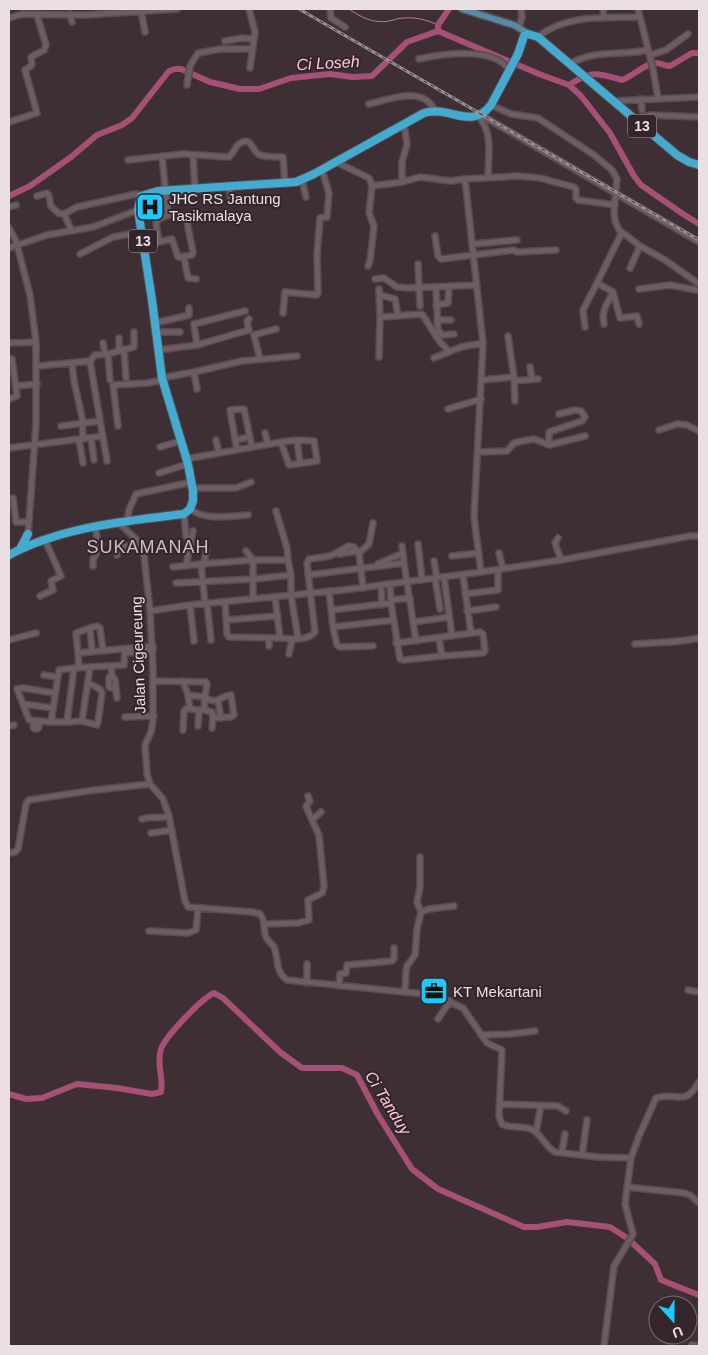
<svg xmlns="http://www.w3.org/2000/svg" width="708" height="1355" font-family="Helvetica,sans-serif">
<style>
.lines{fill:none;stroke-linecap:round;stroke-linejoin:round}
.stream{stroke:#ba7b95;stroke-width:1}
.river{stroke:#a55074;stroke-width:6}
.minor-casing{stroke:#574b50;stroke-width:8}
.major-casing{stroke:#574b50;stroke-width:9}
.highway-casing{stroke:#574b50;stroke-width:10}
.minor{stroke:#6d5d63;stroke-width:5}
.major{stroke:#548ca4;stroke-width:6}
.highway{stroke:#43abd0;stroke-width:8}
.rail-casing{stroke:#9c8f93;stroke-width:3}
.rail{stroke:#33252a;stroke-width:1;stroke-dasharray:4;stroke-linecap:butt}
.labels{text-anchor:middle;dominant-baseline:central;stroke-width:4;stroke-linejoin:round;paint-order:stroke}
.shield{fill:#33252a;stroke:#b3a8ac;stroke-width:1}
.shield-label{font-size:14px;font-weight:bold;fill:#eae0e3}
.poi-label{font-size:15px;fill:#eae0e3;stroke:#33252a;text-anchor:start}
.street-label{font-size:15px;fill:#eae0e3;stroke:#33252a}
.water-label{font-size:16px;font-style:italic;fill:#fbcadc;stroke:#33252a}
.quarter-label{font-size:18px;letter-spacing:1px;fill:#d0bdc3;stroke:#33252a}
</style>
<rect width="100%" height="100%" fill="#3e2f34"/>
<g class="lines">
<path class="stream" d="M349 9C360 17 374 24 389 21 394 20 399 18 404 18 416 17 427 20 438 25"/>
<path class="river" d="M438 31V25L449 9
M569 85C593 70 597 73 622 80 633 76 645 64 654 63 659 62 664 66 670 66L692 53H699
M9 196 30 186 71 157 97 135 122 125 132 118 169 71 175 69H181L210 82 240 89H259L291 78 330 74 352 77 372 76 407 42 438 31 539 74 569 85 581 96 610 133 634 176 641 185 683 214 699 224
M9 1094 26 1099 42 1098 77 1084 117 1088 152 1094 161 1092C164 1079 156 1064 161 1049 165 1037 202 998 214 993L223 998 280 1052 302 1068H342L357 1075 378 1115 412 1169 438 1189 524 1227H537L567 1222 610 1227 627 1238 655 1264 661 1280 699 1295"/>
<defs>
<path id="minor" d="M249 9 255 32 250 68
M330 9 331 18 345 27
M603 9 604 18
M638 9 653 69 658 98
M141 11 145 32
M70 14 72 22
M9 18 22 14 84 15 177 9
M519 28 522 17 521 9
M538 37C565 14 606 18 639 17
M225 41 242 38 254 39
M650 55 666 50 688 34
M419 59C442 54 494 46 509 70
M570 64C595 49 621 56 648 50
M187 85 190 66 198 53 221 49H253
M641 99 642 110
M614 101 699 97
M369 104C391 99 423 85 435 111
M491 105 511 114 538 118 594 155 612 170 617 179 614 213 615 221 619 230 640 246 665 260 699 284
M481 115 699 242
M478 116C494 133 488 156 488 177
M636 120 650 115 699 117
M9 122 37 113 25 70 32 65 31 57 44 50 46 45 37 15
M193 155 195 189
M162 156 168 215
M128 160 183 154 229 157C233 154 235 147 239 144 251 135 252 150 258 154 265 158 275 156 283 157L285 184
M336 162 369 178 372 186 402 182 420 177 451 181 465 179 518 176 540 178 574 187 576 189V198L578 200 615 205
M465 179 483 343 474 517 481 572
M302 180 306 197
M402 182V162L407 144 404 124
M229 187 231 200H235
M37 196 47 193 49 196 51 206 58 213 64 214 77 207 136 194 141 196
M9 207 16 205
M64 214 72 231
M168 215H181L186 217 193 252 192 255 178 257 172 239 159 242 156 223 159 219Z
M9 228 16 241 30 295 36 342V424L28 535
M622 232 597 283 613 292 620 318 637 316 639 324
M435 236 438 256 441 259 514 250 517 252 556 250
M143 243 159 242
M473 244 517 240
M9 248 47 235 93 227 138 210
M80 254 113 237 141 232
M184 257 188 278 196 279
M418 264 420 306
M368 266 370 261 374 226 369 213 372 186
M630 268 640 246
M375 279 384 278 397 287 407 288 477 285
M436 287 438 330 442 335 454 334
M379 289 380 317
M639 289 670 285 696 290
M380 295 395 299 398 316
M436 305 448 303 449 286
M283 313 285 292 317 295 318 293 317 255 320 218 327 217 329 193 322 170
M437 320H451
M155 323 189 315V308
M604 324C601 311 607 303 613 293
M585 327 583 310 597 283
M157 332H180
M508 336 514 377 515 401
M119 338V351
M9 343 36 342
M103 343 105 353
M197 345 194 324 245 311
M124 349 126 378
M158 350 197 345 249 330 247 321 249 319
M108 354 110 380
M379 357 380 317H382L422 314 440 342 449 351
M9 358 12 359 17 396 9 399
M434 358 461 347 483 343
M260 359 254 335 276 329
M90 361 107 461
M90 361 95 355 108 354 134 347V332
M72 363 74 381 82 417 83 439
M37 366 90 361
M530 367 532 379
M194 372 242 361 297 356
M162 378 194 372 197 389
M481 380 514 377
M514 381 538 379
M17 386 37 384
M448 409 481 399
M61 426 100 421
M118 426 113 385 148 383 162 380
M659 430 677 424 687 425 699 431
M265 433 268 444
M91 438 94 460
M79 440 83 463
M216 440 219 453
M235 440 250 437
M297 440 300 463
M549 445V432L582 421 585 417 581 411 575 410 559 414
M160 447 180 441
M9 448 103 436
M237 450 230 410 244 409 252 447
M478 452 507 451 514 443 518 442 534 439 549 445 585 436
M186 459 281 442 297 440 314 441 317 461 289 465 281 442
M159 473 188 464
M193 488H236L251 482
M13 498 16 522H28
M190 509C205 521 230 516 248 515
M276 511 287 548 288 560
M184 514 186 536 191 544
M127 522 129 510 136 494 192 482
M119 523 138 541 144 555 150 611 153 667V721L151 732 145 745 147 774 150 784 163 799 169 816 185 901 188 907 252 912 260 914C266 921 263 929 266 937 268 941 272 944 274 947 279 959 275 972 287 980L434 995 463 1008 487 1043 502 1050 499 1116 502 1124C511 1129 521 1125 531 1129 541 1133 545 1147 555 1152L598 1157 631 1158 639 1136 656 1098C678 1091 684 1108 699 1082
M558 538 555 543 561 560
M418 544 422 579
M402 546 404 563
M246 551 253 560H288L291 575
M359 553 369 544 373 523
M499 553 503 569
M339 554 358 551
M117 555 116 548 141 544
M452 556 479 553
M434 561 437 578
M201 564 253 560V599
M204 564 206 551
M378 564 403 553
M93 566V559C101 550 97 538 95 527
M186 566 193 531
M173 567 201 564 205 603
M308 575 404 563 416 641
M463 575 471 633
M444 577 452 636
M435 578 440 609
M176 583 253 579 291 575V595L298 638
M390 584 391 603 400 659 403 660 442 656
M381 585 382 605
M329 591 333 627 337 645 340 647 373 646
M465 594 498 590V570
M40 596 53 590 51 581 61 576 45 540
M391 600 410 598
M225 602 227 634 229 637 280 638 275 597
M207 603 211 640
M190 605 194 641
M332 610 391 603
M150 611 190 605 343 590 481 572 561 560 690 536H699
M467 611 496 607
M226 620 278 616
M414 622 449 617
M333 627 394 620
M90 628 97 626 100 628 103 650
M280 638C291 639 308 641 315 632L307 564 309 559 330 556 349 546 354 547 359 553 363 588
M9 640 36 633
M396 643 480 632 483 634 485 651 483 653 442 656 439 638
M635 644C657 642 678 643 699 638
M269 646V638
M78 653 76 633 90 628 92 651
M125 653 153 650
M289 654 292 639
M111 666 112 676 115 679 117 698
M79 668 78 653 153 646
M44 675 57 677
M112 676 109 677V687L116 689
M153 681 206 682 207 684 205 697C216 706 220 696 231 695L234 715 231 717 213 718 212 728
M183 681 188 695 190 709 199 710
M88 683 100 689 102 693 98 722 97 725 82 721 90 667 124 665 125 649
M188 695 205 697 204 710 212 712 213 718
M218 701 221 718
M23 704 29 720 51 722
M53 708 23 704 17 689 23 688 54 693
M125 717 154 716
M82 721 67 722 74 668 90 667
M67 722H51L59 670 74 668
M33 726a3 3 0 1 1 6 0a3 3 0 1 1-6 0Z
M9 726 14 725
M198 726 199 710H201
M183 730 184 711 187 708 190 709
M308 796 310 801 306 806 312 820
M142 819C152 815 159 820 169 816
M151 833 172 830
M9 853 15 852 18 849 26 804 29 800 95 790 150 784
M420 857V887L417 902 421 912
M264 924 298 923 309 920 308 900 322 893 324 887 319 835 312 820 321 812
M149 931 188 933 196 930 198 909
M307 983V964
M339 986 340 974 346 973 347 965 392 961 394 959V948
M688 990 699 992
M405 991 406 972 407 966 415 955 417 929 421 912 429 909 454 906
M438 1019 450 1001
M481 1035 510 1034 535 1031
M500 1104 558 1106 566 1111
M536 1132 540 1110
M562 1152 565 1134
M582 1155 587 1120
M627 1187 684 1193 690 1195 699 1203
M692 1345 698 1346
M604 1346 614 1266 633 1234 625 1204 631 1158"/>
<path id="major" d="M462 9 514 25 527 33"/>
<path id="highway" d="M528 34 538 37 677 155 689 162 699 165
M20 549 28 534
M9 555C62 527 125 521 184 514L190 509 193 501V491L188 464 162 378 152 300 138 210 141 196 158 191 296 182 314 174 424 113C449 105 471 131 491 105L518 54 524 36"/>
</defs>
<use href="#minor" class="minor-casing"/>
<use href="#major" class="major-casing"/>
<use href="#highway" class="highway-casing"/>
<use href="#minor" class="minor"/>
<use href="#major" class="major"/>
<use href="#highway" class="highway"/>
<defs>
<path id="rail" d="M299 9 699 240"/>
</defs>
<use href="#rail" class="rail-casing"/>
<use href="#rail" class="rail"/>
</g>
<defs>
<symbol id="hospital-square" viewBox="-11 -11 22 22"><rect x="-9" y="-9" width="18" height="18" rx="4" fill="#1bcafc" stroke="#33252a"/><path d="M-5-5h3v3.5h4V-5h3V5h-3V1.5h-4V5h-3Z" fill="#111"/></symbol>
<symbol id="office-square" viewBox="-11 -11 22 22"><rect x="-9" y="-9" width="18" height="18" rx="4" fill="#1bcafc" stroke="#33252a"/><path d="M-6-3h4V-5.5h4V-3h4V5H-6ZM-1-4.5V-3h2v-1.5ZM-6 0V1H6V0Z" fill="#111"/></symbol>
</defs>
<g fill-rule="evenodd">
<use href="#hospital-square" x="134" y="191" width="32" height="32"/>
<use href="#office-square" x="418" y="975" width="32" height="32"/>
</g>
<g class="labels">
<g class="shield">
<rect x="628" y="114.5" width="28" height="23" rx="4"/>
<rect x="129" y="229.5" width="28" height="23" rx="4"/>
</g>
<g class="shield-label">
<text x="642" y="126">13</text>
<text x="143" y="241">13</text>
</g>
<g class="poi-label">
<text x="169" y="198">JHC RS Jantung<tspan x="169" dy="17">Tasikmalaya</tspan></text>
<text x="453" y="991">KT Mekartani</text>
</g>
<g class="street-label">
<text transform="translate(138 655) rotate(-92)">Jalan Cigeureung</text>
</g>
<g class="water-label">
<text transform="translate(328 63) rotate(-3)">Ci Loseh</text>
<text transform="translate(388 1103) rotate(58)">Ci Tanduy</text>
</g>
<g class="quarter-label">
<text x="148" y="547">SUKAMANAH</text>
</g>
</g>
<rect width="708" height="1355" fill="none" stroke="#eae0e3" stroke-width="20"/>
<g transform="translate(673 1320) rotate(159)"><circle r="24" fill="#33252a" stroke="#7c7074"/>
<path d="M0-4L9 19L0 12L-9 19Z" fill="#1bcafc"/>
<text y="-8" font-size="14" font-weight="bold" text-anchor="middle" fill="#eae0e3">U</text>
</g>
</svg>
